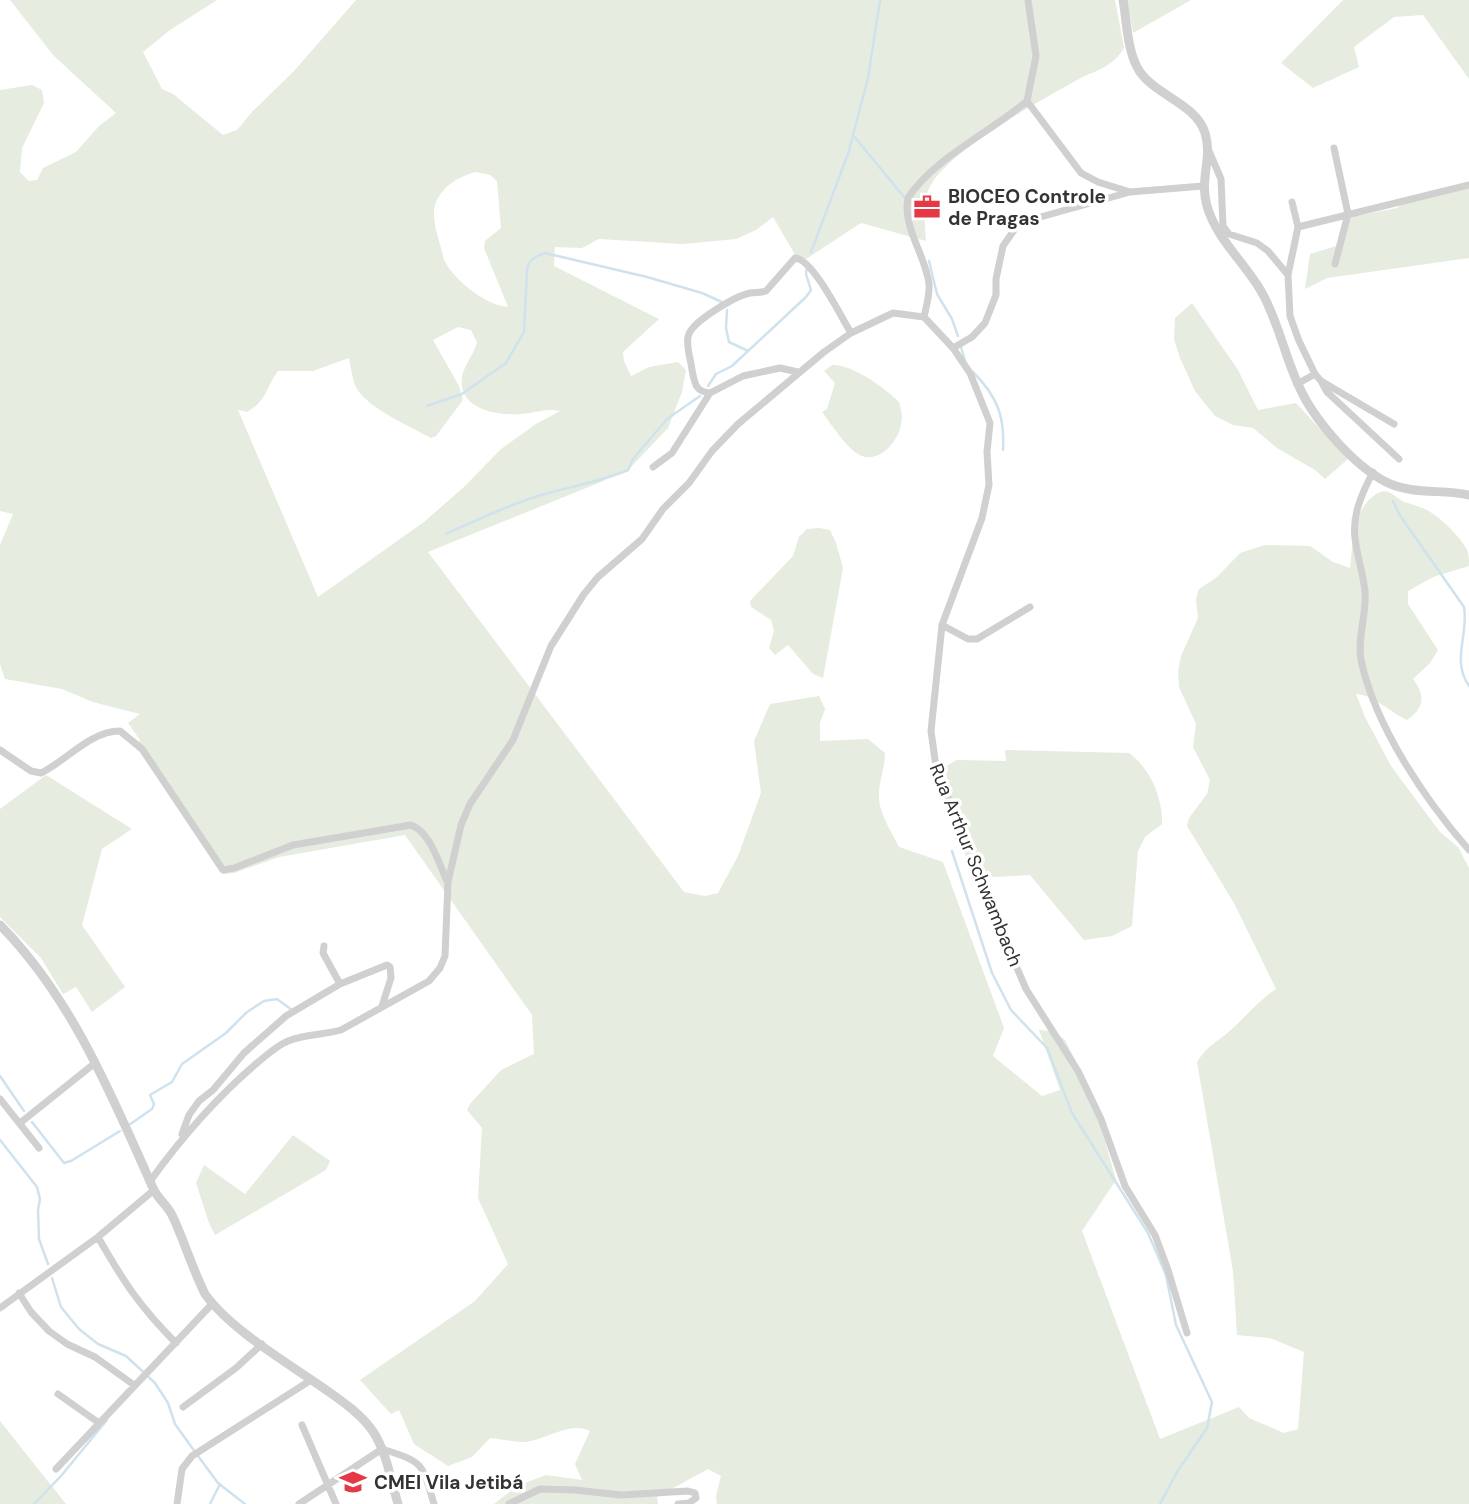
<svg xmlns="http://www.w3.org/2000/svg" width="1469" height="1504" font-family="'DM Sans',sans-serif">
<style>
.green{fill:#e6ecdf;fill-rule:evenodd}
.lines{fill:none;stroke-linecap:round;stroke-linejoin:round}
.stream{stroke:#cfe2ee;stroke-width:2.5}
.minor{stroke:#d0d0d0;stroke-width:7}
.tertiary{stroke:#d0d0d0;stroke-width:9}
.labels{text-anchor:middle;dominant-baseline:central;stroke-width:7;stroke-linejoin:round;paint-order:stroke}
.poi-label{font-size:19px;font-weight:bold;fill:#333;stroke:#fff;text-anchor:start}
.street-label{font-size:19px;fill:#333;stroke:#fff}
</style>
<rect width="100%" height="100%" fill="#fff"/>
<path class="green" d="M10 0H217L170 30 143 52 162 89 173 94 223 135 237 130 252 112 294 71 356 0H1115L1124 48C1112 68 1096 70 1077 80 1038 102 955 147 932 183 921 200 925 222 926 241L861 223 800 263 773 217 756 230 736 239 683 244 599 239 582 248 555 247 554 266 659 319 623 352 624 361 631 376 649 367 678 362 686 370 682 392 668 428 631 467 601 482 428 552 684 892 705 896 718 893 738 856 761 793 754 741 770 704 819 696 825 709 820 723V741L868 739 885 753C885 768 878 784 879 799 880 815 892 833 899 847L943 862 1004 1028 993 1056 1042 1096 1060 1090 1039 1030 1054 1031 1065 1040 1082 1073 1101 1127 1116 1180 1082 1231 1160 1439 1239 1407 1249 1418 1284 1433 1298 1429 1304 1352 1270 1338 1237 1335 1233 1271 1197 1062C1206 1048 1212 1045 1225 1035 1243 1020 1257 1002 1276 989L1234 903 1187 826 1189 818 1207 794 1210 780 1193 747 1196 724 1179 687 1178 671 1181 656 1198 618 1196 599 1199 589 1217 577 1240 553 1265 545 1310 546 1333 562 1350 568C1353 544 1352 510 1376 494 1389 486 1394 497 1404 502 1411 504 1418 506 1425 509 1438 515 1461 537 1467 550 1469 555 1469 560 1469 566L1433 577 1408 591V604L1438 650 1430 663 1413 679C1426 696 1424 708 1407 720 1390 712 1374 695 1356 694L1365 717 1391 766 1440 832 1458 847 1469 868V1504H717L716 1496 721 1476 708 1469 657 1497 658 1504H494L517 1486 546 1475 582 1480 575 1464 590 1431C569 1421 547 1440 525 1442 514 1442 501 1439 490 1438L472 1457 448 1466 414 1444 399 1410 391 1414 360 1380 475 1301 508 1264 478 1198 482 1128 467 1110 470 1104 501 1070 534 1054 532 1015 405 835 279 857 234 873 224 874 141 753 136 749 140 740 128 723 140 714 93 702 62 689 5 679 0 664V545L13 514 0 511V90L32 85 42 90 44 103 22 148 20 172 29 181 37 180 43 168 76 152 99 126 116 113 54 56ZM476 172 490 175 497 181 501 228 485 241 484 248 508 307C485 305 454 280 444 260 441 245 433 226 434 211 436 189 459 176 476 172ZM458 327 471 330 477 342C474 355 464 365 462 377 457 410 499 416 522 414 536 413 546 408 560 411L536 424 501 449 465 486 424 522 318 597 238 410 247 412C267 401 266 387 278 371H313L349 358C351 367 352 377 355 385 363 406 411 427 431 438L436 436 463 400 459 386 433 340Z
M1127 0H1191L1133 33Z
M1343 0H1469V79L1423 15 1394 17 1354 47 1359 67 1313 88 1281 63Z
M1469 186V258L1327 278 1305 289 1310 254 1343 244 1351 217 1397 208 1402 203Z
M1192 303 1238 370 1258 410 1296 403 1348 459 1325 479 1315 470 1277 448 1253 428 1233 425 1215 416 1195 391 1180 358 1174 339 1175 318Z
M832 365C852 364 885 388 899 402 901 409 903 416 901 424 899 441 878 466 858 454 846 447 831 424 822 412L827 409 835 383 824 371Z
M819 528 830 530 836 543 843 568 823 678 813 674 788 645 775 655 769 648 774 631 771 620 751 607 750 601 793 556 799 537 807 529Z
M1005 750 1129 753C1150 768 1163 798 1162 824L1145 837 1138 851 1132 926 1112 936 1084 940 1030 875 975 878 933 779 935 772 957 760 1006 761Z
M46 775 132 829 102 849 82 925 125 987 92 1012 76 987 63 994 41 958 0 917V809Z
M293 1135 330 1161 326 1170 215 1235 209 1223 196 1183 204 1165 245 1194Z
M0 1421 66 1504H0Z"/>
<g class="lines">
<path class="stream" d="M853 135 904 197
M811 252 848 154 868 78 880 0
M929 261 937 294 952 319 958 336
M727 310 726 328 729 342 748 351
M961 347 965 361
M973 372C997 396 1005 416 1003 450
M708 386 716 374 732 366 806 297 811 290 806 274 807 267
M427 406 462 394 506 363 524 332 527 270C528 260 536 256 545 253L647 277 702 293 724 303
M1393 501 1399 514 1464 607C1469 634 1451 660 1469 686
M446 534C479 519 513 503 548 493 575 486 602 481 628 470L633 459 667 419 700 396
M952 851 992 973 1011 1010 1047 1048 1072 1113 1148 1233 1166 1275 1176 1325 1212 1402 1207 1428 1177 1472 1160 1504
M0 1076 24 1111
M32 1122 64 1163 71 1161 120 1131
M129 1125 152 1109 154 1104 150 1095 172 1082 182 1064 226 1033 247 1012 264 1001 277 999 292 1010
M0 1140 37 1187 40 1199 38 1210 39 1239 48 1264
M52 1278 61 1307 79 1329 98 1344 126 1356 155 1383 168 1403 175 1424 198 1456 218 1483 245 1504
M34 1504 61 1476 107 1420
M210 1504 220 1484"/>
<path class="minor" d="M1027 101 1081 173 1098 182 1130 192
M1027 101 1036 56 1028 0
M1334 148 1348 214 1335 264
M1209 151 1221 179 1223 226 1229 234 1257 243 1268 251 1288 275 1290 316 1299 341 1315 374
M1298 227 1469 185
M1288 275 1298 227 1292 202
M924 317C926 307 930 295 929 284 926 256 902 227 908 198 934 158 991 132 1027 101
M953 348 972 337 985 323 996 295V279L1003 246 1019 223 1130 192 1203 186
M1321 381 1327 392 1399 459
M1297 384 1315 374 1321 381 1394 424
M710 393C695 391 695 384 692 370 691 360 686 347 688 337 690 322 736 296 750 293 756 292 761 293 766 291L795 258C813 259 841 317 851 333
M653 467 672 453 710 393 743 376 780 368 798 372
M1373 472C1362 493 1352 515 1355 538 1357 556 1363 573 1365 591 1367 614 1357 637 1361 660 1375 726 1425 800 1469 850
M942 625 968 639H977L1030 607
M0 750 31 771 41 773C66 761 90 731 120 731L142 749 223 870 234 868 293 845 411 825C431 833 438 862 447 881
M324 946 323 953 340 984
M0 1099 39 1148
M20 1123 95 1063
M182 1134 189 1115 199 1101 213 1090 244 1053 286 1016 340 984 387 965 390 967 391 978 382 1006
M151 1180C182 1137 216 1098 257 1063 267 1055 276 1046 288 1041 304 1034 324 1035 341 1030L429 981 440 968 445 956 448 882 461 825 470 804 513 740 551 646 584 594 598 577 642 539 663 509 689 483 712 451 738 424 824 352 851 333 893 313 924 317 953 348 970 373 990 423 987 452 989 485 982 518 942 625 931 731 937 774 977 861 994 913 1017 968 1026 989 1078 1071 1101 1119 1125 1186 1155 1235 1168 1270 1187 1333
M98 1237C123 1281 140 1307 176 1343
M19 1293 31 1312 49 1331 67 1344 95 1357 134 1385
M0 1308 98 1237 154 1190
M58 1394 99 1423
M183 1407 236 1368 262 1344
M302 1425 336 1504
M56 1469 212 1304
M177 1504 182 1469 192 1456 311 1380
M299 1504 382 1449C424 1462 422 1463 434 1504
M509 1504 540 1489 575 1490 621 1495 688 1491 695 1493 696 1498 689 1503 678 1504"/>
<path class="tertiary" d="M1123 0C1127 22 1127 53 1140 72 1157 96 1196 104 1205 133 1213 158 1199 179 1207 206 1216 238 1244 262 1261 291 1278 320 1284 354 1298 384 1312 418 1353 465 1386 482 1412 495 1442 489 1469 495
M0 925C72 998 112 1096 153 1188 157 1198 167 1205 172 1215 184 1240 192 1268 205 1294 230 1329 286 1362 322 1387 340 1400 362 1414 374 1433 387 1454 391 1481 398 1504"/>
</g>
<defs>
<symbol id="office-bare" viewBox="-9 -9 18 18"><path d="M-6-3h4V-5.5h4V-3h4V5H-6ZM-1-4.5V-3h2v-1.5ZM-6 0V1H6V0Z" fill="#e63946" stroke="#fff" stroke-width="2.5" paint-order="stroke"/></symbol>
<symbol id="school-bare" viewBox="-9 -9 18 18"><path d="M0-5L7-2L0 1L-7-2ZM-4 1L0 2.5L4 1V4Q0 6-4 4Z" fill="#e63946" stroke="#fff" stroke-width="2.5" paint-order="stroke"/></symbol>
</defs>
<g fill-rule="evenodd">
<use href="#office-bare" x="908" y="188" width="38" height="38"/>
<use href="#school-bare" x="334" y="1463" width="38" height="38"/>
</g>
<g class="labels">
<g class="poi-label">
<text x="948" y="196">BIOCEO Controle<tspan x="948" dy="22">de Pragas</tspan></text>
<text x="374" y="1482">CMEI Vila Jetibá</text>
</g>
<g class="street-label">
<text transform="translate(976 865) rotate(68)">Rua Arthur Schwambach</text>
</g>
</g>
</svg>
